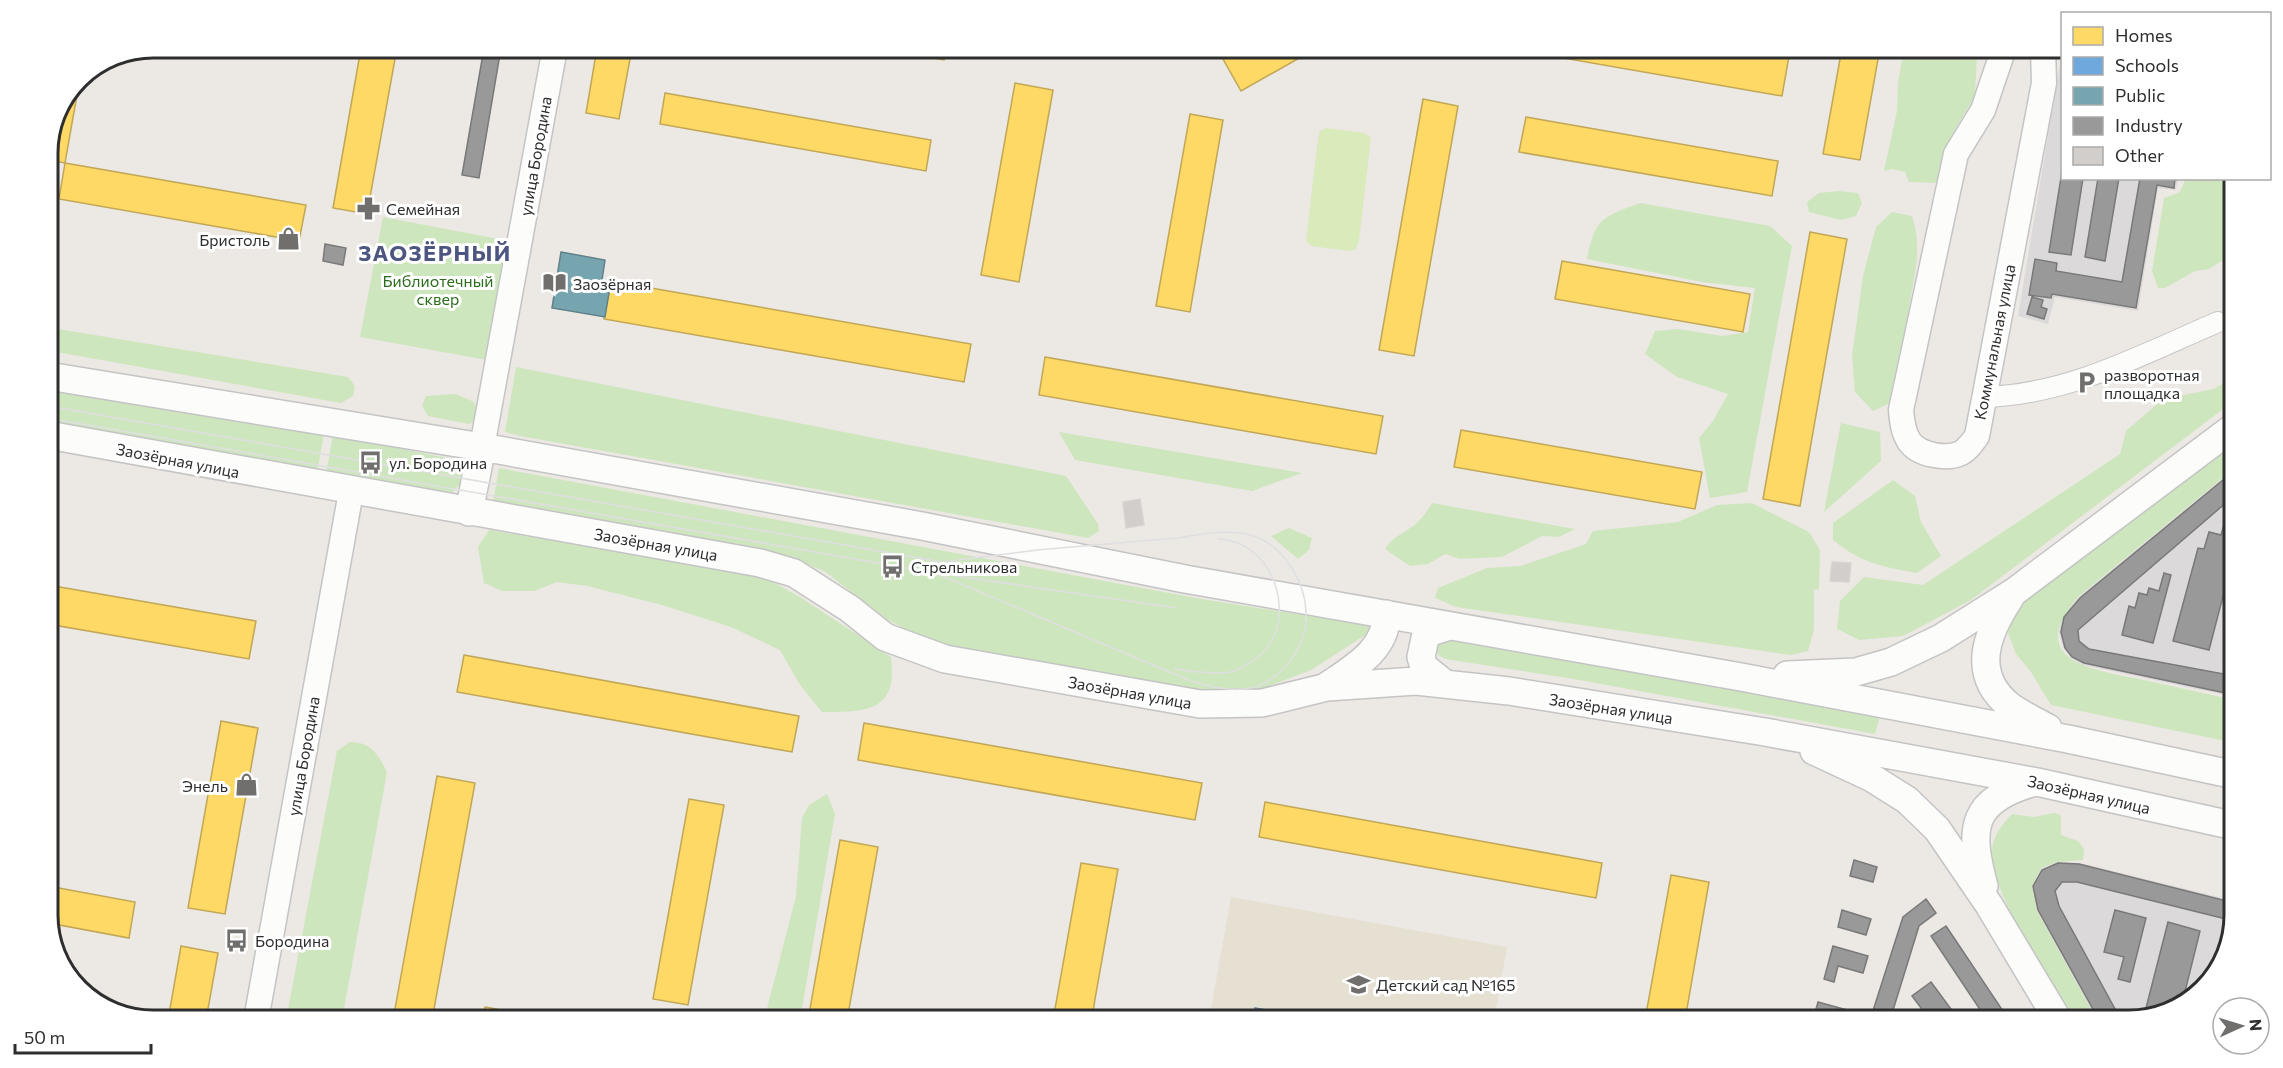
<svg xmlns="http://www.w3.org/2000/svg" width="2283" height="1068" font-family="Commissioner,sans-serif">
<style>
.industrial{fill:#dcd9db}
.education{fill:#e6e0d3}
.green{fill:#cee6be}
.pitch{fill:#d9eabb}
.homes{fill:#ffd966;stroke:#c0a655;stroke-width:1.5}
.schools{fill:#6fa8dc;stroke:#5c83a8;stroke-width:1.5}
.public{fill:#76a5af;stroke:#608188;stroke-width:1.5}
.industry{fill:#999;stroke:#797979;stroke-width:1.5}
.building{fill:#d1cecb;stroke:#d7d4d0;stroke-width:1.5}
.lines{fill:none;stroke-linecap:round;stroke-linejoin:round}
.minor-casing{stroke:#c5c4c5;stroke-width:22}
.tertiary-casing{stroke:#c5c4c5;stroke-width:27}
.secondary-casing{stroke:#c5c4c5;stroke-width:30}
.minor{stroke:#fcfcfb;stroke-width:20}
.tertiary{stroke:#fcfcfb;stroke-width:24}
.secondary{stroke:#fcfcfb;stroke-width:27}
.tram{stroke:#dfdfe1;stroke-width:1.5}
.labels{text-anchor:middle;dominant-baseline:central;stroke-width:6;stroke-linejoin:round;paint-order:stroke}
.street-label{font-size:16px;fill:#2e2e2e;stroke:#fff}
.poi-label{font-size:16px;fill:#2e2e2e;stroke:#fff;text-anchor:start}
.park-label{font-size:16px;fill:#2c6e1b;stroke:#fff}
.district-label{font-size:22px;font-weight:bold;letter-spacing:1.5px;fill:#4d5680;stroke:#fff}
.rim{fill:none;stroke:#2e2e2e;stroke-width:3}
</style>
<rect width="100%" height="100%" fill="#ece8e4"/>
<path class="industrial" d="M2062 52V178L2178 179 2176 190 2158 188 2138 311 2055 297 2048 324 2018 316Z
M2235 469V697L2083 665 2071 658 2063 648 2059 632 2062 616 2079 597Z
M2058 862 2080 863 2235 901 2227 955 2188 1002 2130 1020H2097L2037 910 2032 886 2041 869Z"/>
<path class="education" d="M1231 897 1507 947 1494 1020H1209Z"/>
<path class="green" d="M1904 48H1980L1977 54 1975 96 1954 131 1938 183 1909 182 1905 172 1892 169 1884 171 1897 111 1898 83Z
M2186 178 2235 179V259L2228 257 2209 269 2195 271 2165 288H2158L2152 271 2164 198 2180 192Z
M1839 191 1858 193 1862 203 1856 216 1841 220 1809 212 1807 202 1819 193Z
M1640 203 1770 226 1792 246 1747 492 1710 498 1699 438 1713 421 1728 394 1677 377 1645 354 1655 331 1678 329 1723 336 1748 332 1755 288 1702 282 1587 259C1595 218 1602 217 1640 203Z
M1892 212 1912 216C1923 249 1914 275 1909 308 1904 340 1899 371 1890 403L1873 411 1855 392 1852 356 1863 276 1876 227Z
M383 217 509 241 487 360 360 337Z
M52 328 348 377 355 386 353 396 341 403 51 351 48 331Z
M516 367 1066 476 1098 524 1099 531 1088 538 520 436 505 432Z
M2235 375V400L1971 600 1903 636 1859 640 1837 629 1840 601 1864 577 1923 585 2120 454 2126 431 2163 399 2214 389Z
M48 386 324 434 317 473 48 426Z
M456 394 474 402 479 416 478 421 469 424 428 416 422 406 426 396Z
M1841 423 1880 432 1881 461 1824 512Z
M1059 432 1302 473 1252 491 1075 460Z
M333 435 452 459 461 469V483L452 493 445 495 326 474Z
M2235 441V468L2078 597C2023 662 2094 670 2144 680 2174 687 2204 693 2235 700V743L2051 705 2031 672 2016 654 2008 633 2015 612 2024 600Z
M499 468 1196 598 1371 626 1370 632 1311 670 1280 682 1250 692 1203 693 961 649 910 632 887 619 824 571 790 558 493 502Z
M1893 480 1915 496 1921 522 1941 556 1917 573C1883 567 1861 563 1833 540V523Z
M1432 503 1575 529 1559 537 1542 536 1502 557 1460 559 1445 554 1428 564 1410 566 1385 549C1393 537 1399 536 1410 528 1420 522 1426 513 1432 503Z
M1752 503 1809 532 1820 550 1819 589 1814 590V630L1808 651 1791 655 1456 607 1435 598 1438 588 1487 568 1520 566 1586 544 1593 531 1678 522 1717 505Z
M1289 528 1312 538 1309 550 1298 559 1271 536Z
M489 530 764 577 800 597 891 657C898 712 867 712 822 712L800 685 780 650 731 627 662 605 587 586 557 582 534 591H502L484 583 478 547Z
M1446 637 1880 715 1875 734 1574 679 1445 659 1438 655 1436 645Z
M350 742C371 742 378 754 387 772L342 1020H286L337 751Z
M827 794 835 814 800 1020H764L796 896 802 818 809 805Z
M2054 813 2061 815V835L2078 841 2084 849 2083 860 2058 862 2041 868 2032 886 2037 911 2097 1020H2076C2052 981 1989 894 1992 850 1993 836 2002 824 2012 814L2034 817Z"/>
<path class="pitch" d="M1326 128 1365 133 1371 138 1359 240 1356 249 1350 251 1311 246 1306 241 1318 138 1320 131Z"/>
<path class="homes" d="M361 48H397L367 214 333 208Z
M597 48H632L619 119 586 113Z
M876 48H946L944 60Z
M1242 48H1317L1241 91 1223 59Z
M1565 48H1741L1789 56 1782 96 1563 58Z
M1842 48H1880L1860 160 1823 154Z
M80 78 65 163 48 160V147Z
M1015 83 1053 90 1019 282 981 275Z
M665 93 931 140 926 171 660 124Z
M1423 99 1458 106 1414 356 1379 350Z
M1190 114 1223 120 1190 312 1156 306Z
M1526 117 1778 161 1772 196 1519 152Z
M65 163 306 205 299 241 59 199Z
M1810 232 1847 239 1800 506 1763 499Z
M1562 261 1750 294 1743 332 1555 299Z
M611 281 971 344 964 382 604 319Z
M1045 357 1383 416 1376 454 1039 395Z
M1461 430 1702 472 1695 509 1454 467Z
M48 585 256 621 249 659 48 624Z
M464 655 799 716 792 752 457 692Z
M221 721 258 728 225 914 188 908Z
M864 723 1202 783 1195 820 858 760Z
M437 776 475 783 432 1020H393Z
M689 799 724 805 688 1005 653 999Z
M1265 802 1602 863 1596 898 1259 837Z
M840 840 878 847 847 1020H808Z
M1081 863 1118 869 1095 999 1092 1020H1053Z
M1671 875 1709 882 1685 1020H1645Z
M48 886 135 902 129 938 49 923Z
M181 946 218 953 206 1020H168Z
M485 1007 513 1012 557 1020H482Z"/>
<path class="schools" d="M1255 1008 1321 1020H1253Z"/>
<path class="public" d="M561 252 605 260 602 280 611 281 605 317 552 308Z"/>
<path class="industry" d="M484 48H501L479 178 462 175Z
M2062 171V178H2083L2071 255 2049 252Z
M2098 178H2119L2105 261 2085 257Z
M2140 178H2175L2174 188 2157 185 2136 308 2052 294 2051 298 2029 295 2035 259 2057 263 2056 271 2122 282Z
M325 244 346 248 343 265 323 261Z
M2032 297 2043 300 2041 307 2047 309 2044 319 2027 314Z
M2235 470V495L2078 630 2079 641 2089 649 2235 676V695L2084 663 2072 657 2065 648 2061 632 2064 617 2080 598Z
M2225 521 2235 523V550L2209 650 2173 641 2198 548 2204 549 2209 532 2221 535Z
M2164 573 2171 575 2153 643 2122 635 2129 606 2135 608 2139 593 2147 595 2149 588 2159 591Z
M2235 630V656L2229 654Z
M1854 860 1877 867 1873 882 1850 876Z
M2058 863 2079 864 2235 903 2234 921 2077 882H2062L2055 891 2059 906 2121 1020H2099L2038 910 2033 886 2042 870Z
M1926 899 1936 913 1919 926 1890 1020H1870L1903 917Z
M1842 910 1871 919 1866 935 1838 927Z
M2115 910 2146 918 2130 982 2118 979 2124 957 2104 952Z
M2168 922 2200 931 2182 1004 2144 1016Z
M1946 926 2009 1020H1987L1931 936Z
M2221 939 2230 941 2227 955 2213 972Z
M1833 946 1868 956 1863 973 1838 966 1834 982 1824 979Z
M1931 982 1959 1020H1930L1912 996Z
M1818 1002 1851 1011 1849 1020H1813Z"/>
<path class="building" d="M1140 499 1144 525 1126 528 1123 502Z
M1832 562 1851 563 1849 582 1830 581Z"/>
<g class="lines">
<defs>
<path id="minor" d="M1984 397C2068 395 2143 354 2218 322"/>
<path id="tertiary" d="M2004 48 1983 110 1956 154 1901 410C1902 421 1903 432 1909 441 1918 455 1947 460 1961 453 1968 449 1972 443 1977 436L2044 83 2043 48
M482 447 555 48
M256 1020 351 492"/>
<path id="secondary" d="M48 376 482 447 922 526 1185 579 1741 677 2068 739 2235 775
M48 435 760 563 794 573 850 609 885 637 945 659 1200 704 1262 703 1327 687 1416 681 1509 691 1765 732 2037 782 2235 826
M469 512 482 447
M2010 598C1986 634 1970 675 2011 707 2022 715 2036 721 2048 728
M1787 675 1856 672 1891 662 1941 638 2014 592 2235 426
M1444 683 1424 667 1421 657 1425 638 1431 632 1450 626
M1327 686C1352 669 1388 649 1386 614
M1814 751 1872 778 1907 800 1937 829 1989 905 2058 1020
M1984 886C1968 827 1971 800 2035 782"/>
</defs>
<use href="#minor" class="minor-casing"/>
<use href="#tertiary" class="tertiary-casing"/>
<use href="#secondary" class="secondary-casing"/>
<use href="#minor" class="minor"/>
<use href="#tertiary" class="tertiary"/>
<use href="#secondary" class="secondary"/>
<path class="tram" d="M48 406 942 562 1037 550 1188 537
M48 418 935 573 1191 681C1208 686 1226 691 1244 689 1280 685 1309 646 1306 611 1304 578 1281 543 1250 535 1228 529 1204 534 1182 537
M956 576 1177 608
M1175 669C1193 671 1213 675 1231 672 1236 671 1242 667 1247 664 1304 635 1280 541 1218 539"/>
</g>
<defs>
<symbol id="pharmacy-bare" viewBox="-9 -9 18 18"><path d="M-2-6h4v4h4v4h-4v4h-4v-4h-4v-4h4Z" fill="#706f6e" stroke="#fff" stroke-width="2.5" paint-order="stroke"/></symbol>
<symbol id="shop-bare" viewBox="-9 -9 18 18"><path d="M-5-2.5h2.3a2.7 3.5 0 0 1 5.4 0H5L5.5 6h-11ZM-1.5-2.5h3a1.5 2.3 0 0 0-3 0Z" fill="#706f6e" stroke="#fff" stroke-width="2.5" paint-order="stroke"/></symbol>
<symbol id="library-bare" viewBox="-9 -9 18 18"><path d="M-6-4Q-3-5.5-.7-3.5V5Q-3 3-6 4ZM6-4Q3-5.5 .7-3.5V5Q3 3 6 4Z" fill="#706f6e" stroke="#fff" stroke-width="2.5" paint-order="stroke"/></symbol>
<symbol id="parking-bare" viewBox="-9 -9 18 18"><path d="M-3.5-5.5H1a3.5 3.5 0 0 1 0 7H-1V5.5H-3.5ZM-1-3.4V-.6H.8a1.4 1.4 0 0 0 0-2.8Z" fill="#706f6e" stroke="#fff" stroke-width="2.5" paint-order="stroke"/></symbol>
<symbol id="bus-bare" viewBox="-9 -9 18 18"><path d="M-5-6H5V4H4V6H2V4H-2V6H-4V4H-5ZM-3.5-4V0h7V-4ZM-3.5 1.2v1.5H-2V1.2ZM2 1.2v1.5H3.5V1.2Z" fill="#706f6e" stroke="#fff" stroke-width="2.5" paint-order="stroke"/></symbol>
<symbol id="school-bare" viewBox="-9 -9 18 18"><path d="M0-5L7-2L0 1L-7-2ZM-4 1L0 2.5L4 1V4Q0 6-4 4Z" fill="#706f6e" stroke="#fff" stroke-width="2.5" paint-order="stroke"/></symbol>
</defs>
<g fill-rule="evenodd">
<use href="#pharmacy-bare" x="352" y="192" width="33" height="33"/>
<use href="#shop-bare" x="272" y="222" width="33" height="33"/>
<use href="#library-bare" x="538" y="266" width="33" height="33"/>
<use href="#parking-bare" x="2070" y="366" width="33" height="33"/>
<use href="#bus-bare" x="354" y="446" width="33" height="33"/>
<use href="#bus-bare" x="876" y="550" width="33" height="33"/>
<use href="#shop-bare" x="230" y="768" width="33" height="33"/>
<use href="#bus-bare" x="220" y="924" width="33" height="33"/>
<use href="#school-bare" x="1342" y="968" width="33" height="33"/>
</g>
<g class="labels">
<g class="street-label">
<text transform="translate(535 156) rotate(-80)">улица Бородина</text>
<text transform="translate(1994 342) rotate(-79)">Коммунальная улица</text>
<text transform="translate(178 460) rotate(11)">Заозёрная улица</text>
<text transform="translate(656 544) rotate(10)">Заозёрная улица</text>
<text transform="translate(1130 692) rotate(10)">Заозёрная улица</text>
<text transform="translate(1611 708) rotate(9)">Заозёрная улица</text>
<text transform="translate(303 756) rotate(-80)">улица Бородина</text>
<text transform="translate(2089 794) rotate(13)">Заозёрная улица</text>
</g>
<g class="poi-label">
<text x="386" y="208">Семейная</text>
<text x="270" y="239" text-anchor="end">Бристоль</text>
<text x="573" y="283">Заозёрная</text>
<text x="2104" y="374">разворотная<tspan x="2104" dy="18">площадка</tspan></text>
<text x="389" y="462">ул. Бородина</text>
<text x="911" y="566">Стрельникова</text>
<text x="228" y="785" text-anchor="end">Энель</text>
<text x="255" y="940">Бородина</text>
<text x="1376" y="984">Детский сад №165</text>
</g>
<g class="park-label">
<text x="438" y="280">Библиотечный<tspan x="438" dy="18">сквер</tspan></text>
</g>
<g class="district-label">
<text x="435" y="252">ЗАОЗЁРНЫЙ</text>
</g>
</g>
<path d="M0 0H2283V1068H0ZM153 58H2129A95 95 0 0 1 2224 153V915A95 95 0 0 1 2129 1010H153A95 95 0 0 1 58 915V153A95 95 0 0 1 153 58Z" fill="#fff" fill-rule="evenodd"/>
<path class="rim" d="M153 58H2129A95 95 0 0 1 2224 153V915A95 95 0 0 1 2129 1010H153A95 95 0 0 1 58 915V153A95 95 0 0 1 153 58Z"/>
<rect x="2061" y="12" width="210" height="168" fill="#ffffff" stroke="#ababab" stroke-width="1.5"/>
<rect x="2073" y="27" width="30" height="18" fill="#ffd966" stroke="#ababab" stroke-width="1.5"/>
<text x="2115" y="42" font-size="18" fill="#2e2e2e">Homes</text>
<rect x="2073" y="57" width="30" height="18" fill="#6fa8dc" stroke="#ababab" stroke-width="1.5"/>
<text x="2115" y="72" font-size="18" fill="#2e2e2e">Schools</text>
<rect x="2073" y="87" width="30" height="18" fill="#76a5af" stroke="#ababab" stroke-width="1.5"/>
<text x="2115" y="102" font-size="18" fill="#2e2e2e">Public</text>
<rect x="2073" y="117" width="30" height="18" fill="#999999" stroke="#ababab" stroke-width="1.5"/>
<text x="2115" y="132" font-size="18" fill="#2e2e2e">Industry</text>
<rect x="2073" y="147" width="30" height="18" fill="#d1cecb" stroke="#ababab" stroke-width="1.5"/>
<text x="2115" y="162" font-size="18" fill="#2e2e2e">Other</text>
<g transform="translate(2241 1026) rotate(86)"><circle r="28" fill="#ffffff" stroke="#ababab" stroke-width="1.5"/>
<path d="M0-4.5L10 22L0 15L-10 22Z" fill="#706f6e"/>
<text y="-9" font-size="16" font-weight="bold" text-anchor="middle" fill="#2e2e2e">N</text>
</g>
<path d="M15 1044v9h136v-9" fill="none" stroke="#2e2e2e" stroke-width="3"/>
<text x="24" y="1044" font-size="18" fill="#2e2e2e" stroke="#ffffff" stroke-width="4.5" paint-order="stroke">50 m</text>
</svg>
